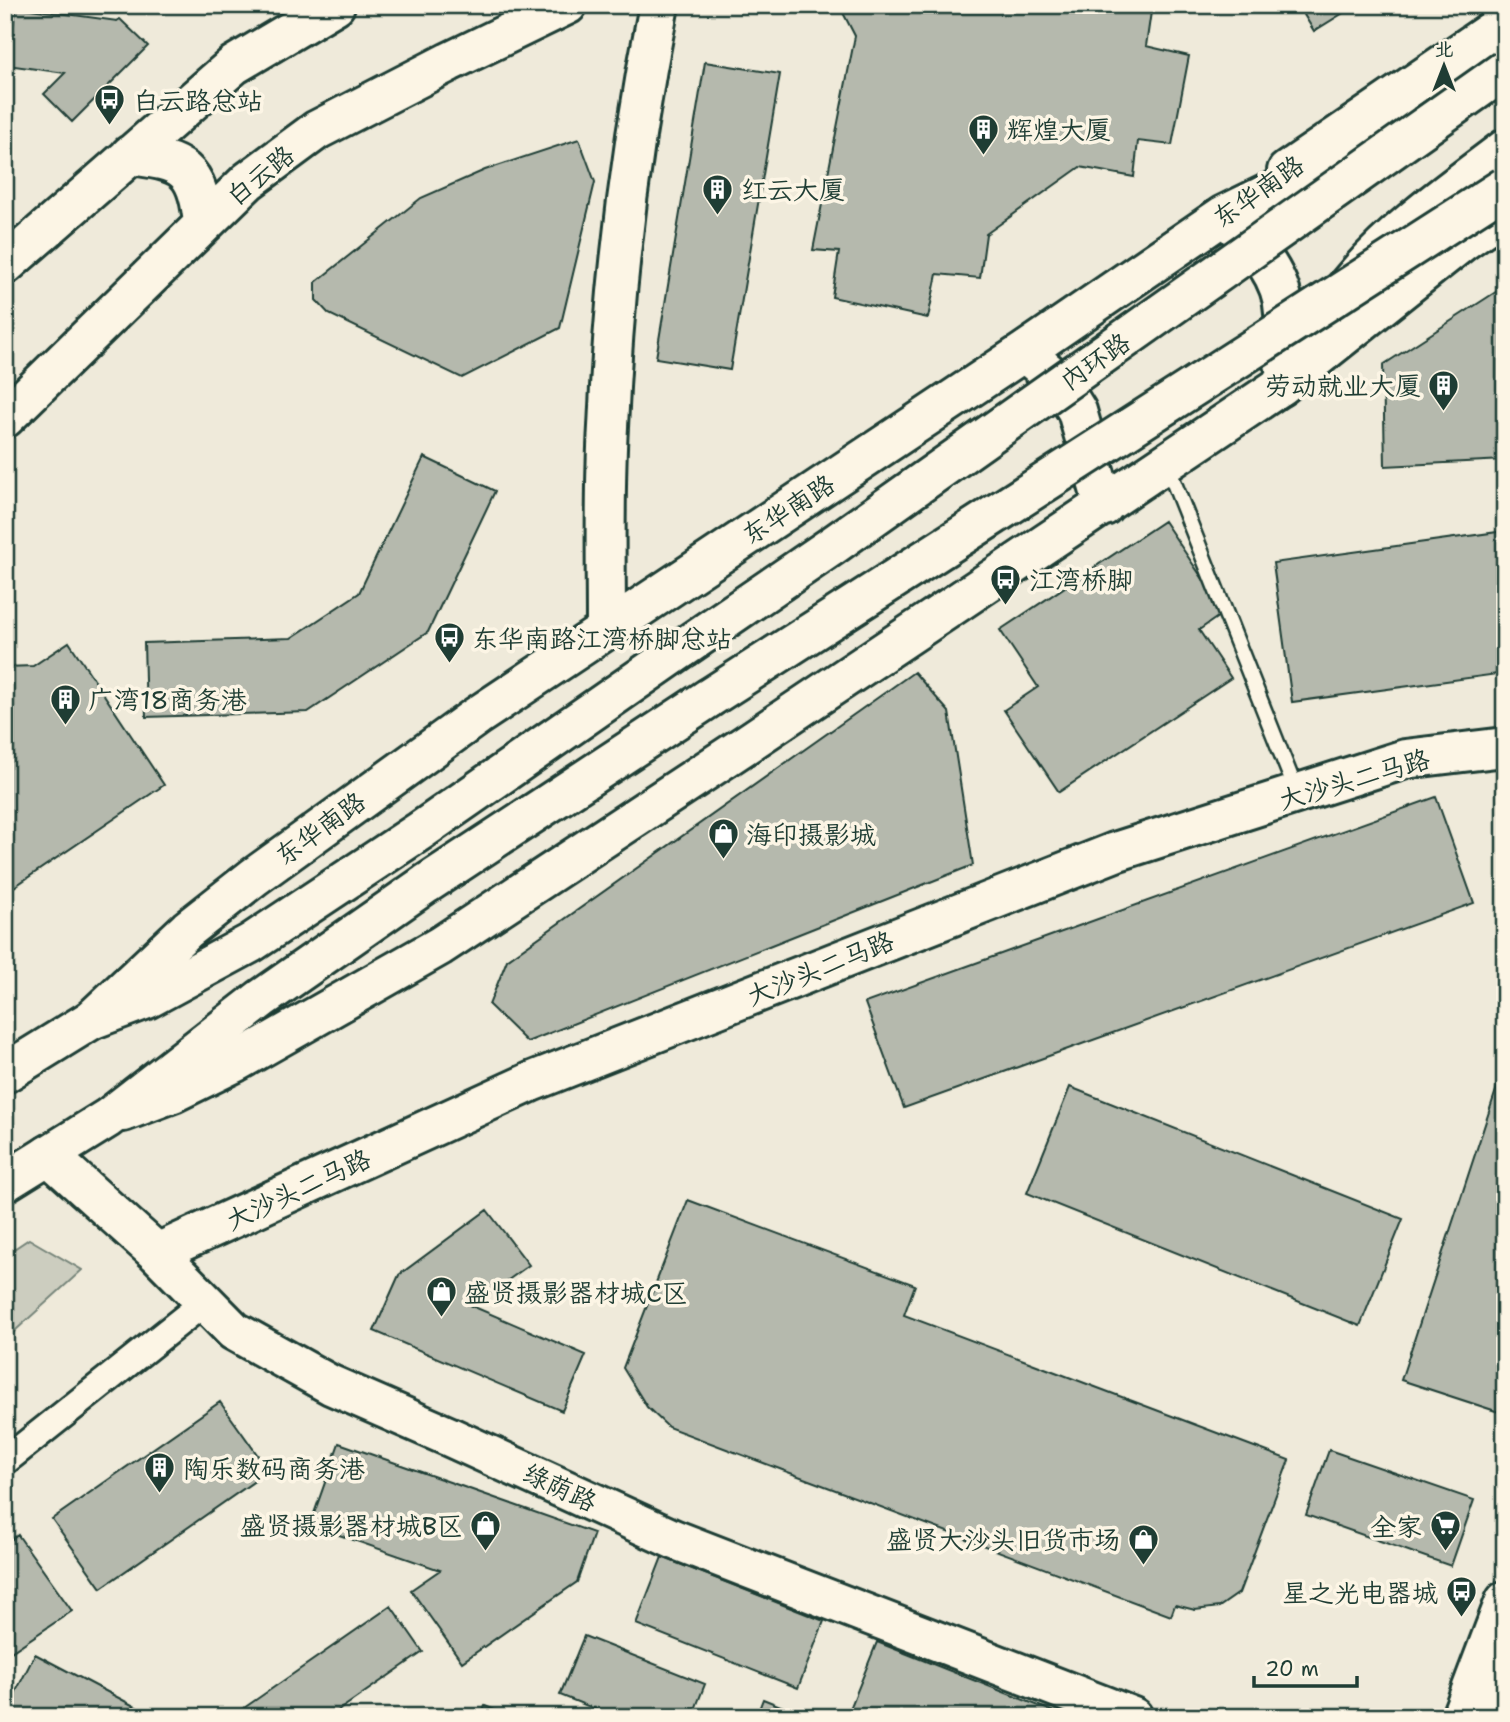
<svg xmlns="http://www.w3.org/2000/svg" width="1510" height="1722" font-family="'Shantell Sans','LXGW WenKai TC',sans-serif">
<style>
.green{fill:#cccdbf;stroke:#76857a;stroke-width:2}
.building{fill:#b5b9ad;stroke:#1f3d34;stroke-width:2}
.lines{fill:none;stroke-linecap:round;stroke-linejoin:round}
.lane-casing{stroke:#1f3d34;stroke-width:19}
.street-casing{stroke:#1f3d34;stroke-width:32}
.secondary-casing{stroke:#1f3d34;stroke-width:44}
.primary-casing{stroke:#1f3d34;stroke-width:44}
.highway-casing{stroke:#1f3d34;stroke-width:44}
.lane{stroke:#fcf5e5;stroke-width:14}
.street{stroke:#fcf5e5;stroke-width:26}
.secondary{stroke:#fcf5e5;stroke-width:38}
.primary{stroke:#fcf5e5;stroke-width:38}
.highway{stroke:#fcf5e5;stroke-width:38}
.highway-bridge-casing{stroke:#1f3d34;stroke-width:44;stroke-linecap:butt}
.highway-bridge{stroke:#fcf5e5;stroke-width:38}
.labels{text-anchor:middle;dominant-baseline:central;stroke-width:7;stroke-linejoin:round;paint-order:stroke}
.poi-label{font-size:26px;fill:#1f3d34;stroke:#fcf5e5;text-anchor:start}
.street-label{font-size:26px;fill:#1f3d34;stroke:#fcf5e5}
</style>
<rect width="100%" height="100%" fill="#efeada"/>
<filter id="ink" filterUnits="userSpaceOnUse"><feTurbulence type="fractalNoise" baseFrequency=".0143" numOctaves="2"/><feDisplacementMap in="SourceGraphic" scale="14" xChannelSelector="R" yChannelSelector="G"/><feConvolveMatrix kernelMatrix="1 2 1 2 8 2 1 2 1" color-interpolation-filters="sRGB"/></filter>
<g filter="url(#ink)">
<path class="green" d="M29 1239 82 1270 5 1340V1255Z"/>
<path class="building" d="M839 5H1152L1146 46 1189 56 1172 145 1138 141 1134 177 1080 167 986 234 980 278 937 274 928 318 832 297 839 252 813 250 855 36Z
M1298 5H1356L1314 31Z
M16 7 117 21 120 19 148 46 72 122 44 94 65 73 7 65Z
M705 62 780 74 730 370 656 358Z
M579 139 595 182 560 328 462 378 329 314 316 300V282L421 198 485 170Z
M1505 286V460L1385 466 1383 365Z
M424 457 495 491 428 632 308 712 146 717 144 643 291 638 359 593Z
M1164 521 1225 612 1199 630 1231 678 1059 792 1004 710 1038 687 1000 630Z
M1505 531V673L1292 702 1273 563Z
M69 642 164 785 5 893V667L33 666Z
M914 672 949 712 973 865 527 1042 489 1005 507 960Z
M1436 797 1474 903 904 1108 865 1003Z
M1505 1063V1414L1401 1380Z
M1070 1087 1403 1219 1360 1326 1027 1193Z
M688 1200 915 1285 904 1315 1289 1460 1239 1593 1219 1607 1195 1610 1175 1605 1171 1616 668 1427 647 1407 623 1368Z
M487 1210 529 1265 472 1306 586 1355 562 1411 374 1331 399 1275Z
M220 1402 269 1471 101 1588 52 1519Z
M339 1443 594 1533 577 1582 462 1662 411 1590 440 1570 310 1525Z
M1329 1450 1474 1500 1451 1566 1306 1515Z
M18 1535 72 1611 5 1656V1544Z
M662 1557 824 1621 798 1688 636 1624Z
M391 1606 423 1652 329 1717H231Z
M584 1636 705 1684 692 1717H615L560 1695Z
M877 1642 1067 1717H856L848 1714Z
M35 1654 155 1717H13L5 1713Z
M763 1699 808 1717H756Z
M485 1706 512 1717H480Z"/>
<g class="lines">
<defs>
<path id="lane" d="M1166 463 1297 793"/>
<path id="street" d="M5 1461 206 1301"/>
<path id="secondary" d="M130 155C183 161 198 168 203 224
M1287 171 1505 22
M5 265 234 65 335 5
M1281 386 1462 242 1505 212
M5 418 248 181 317 130 449 62 567 5
M606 628C606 561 604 494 608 427 614 285 631 144 659 5
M48 1155 157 1253 234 1331 331 1385 450 1437 673 1539 1133 1717
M157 1253 533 1081 1115 852 1405 759 1505 747
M1461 1717 1505 1601
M1495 1717 1505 1693"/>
<path id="primary" d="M1233 224C1256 247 1283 278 1284 313 1285 326 1280 343 1280 357
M1024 352 1059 382 1077 411 1104 506
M91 1020 188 929 254 877 477 716 1024 352 1224 215 1406 126
M123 1112 173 1093 236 1062 440 946 745 745 1279 387C1303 347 1327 308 1358 273 1400 225 1454 188 1505 149"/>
<path id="highway" d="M5 1073 91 1020 147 999 251 943 420 831 683 648
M5 1182 108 1118 261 999 426 884 709 698"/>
</defs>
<use href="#lane" class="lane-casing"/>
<use href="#street" class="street-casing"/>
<use href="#secondary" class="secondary-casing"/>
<use href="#primary" class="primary-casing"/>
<use href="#highway" class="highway-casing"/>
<use href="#lane" class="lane"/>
<use href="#street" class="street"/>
<use href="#secondary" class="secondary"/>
<use href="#primary" class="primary"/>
<use href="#highway" class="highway"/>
<defs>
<path id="highway-bridge" d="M683 648 832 546 1505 70
M709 698 1505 187"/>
</defs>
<use href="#highway-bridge" class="highway-bridge-casing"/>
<use href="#highway-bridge" class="highway-bridge"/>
</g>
</g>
<defs>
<symbol id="bus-pin" viewBox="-11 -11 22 30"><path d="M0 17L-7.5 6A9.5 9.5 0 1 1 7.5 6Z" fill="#1f3d34" stroke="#fcf5e5"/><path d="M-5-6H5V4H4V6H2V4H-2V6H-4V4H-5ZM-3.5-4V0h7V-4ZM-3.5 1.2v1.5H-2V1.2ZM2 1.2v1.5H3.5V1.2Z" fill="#fff"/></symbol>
<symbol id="building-pin" viewBox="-11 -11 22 30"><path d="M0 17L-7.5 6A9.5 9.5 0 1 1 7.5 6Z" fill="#1f3d34" stroke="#fcf5e5"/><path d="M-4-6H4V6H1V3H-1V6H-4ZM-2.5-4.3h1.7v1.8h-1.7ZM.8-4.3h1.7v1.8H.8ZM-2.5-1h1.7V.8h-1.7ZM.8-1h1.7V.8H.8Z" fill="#fff"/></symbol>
<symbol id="shop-pin" viewBox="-11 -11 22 30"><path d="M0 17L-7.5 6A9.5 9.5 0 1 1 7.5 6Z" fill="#1f3d34" stroke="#fcf5e5"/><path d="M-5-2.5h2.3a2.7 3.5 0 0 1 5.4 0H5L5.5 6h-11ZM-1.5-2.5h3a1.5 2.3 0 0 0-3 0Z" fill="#fff"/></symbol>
<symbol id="supermarket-pin" viewBox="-11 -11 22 30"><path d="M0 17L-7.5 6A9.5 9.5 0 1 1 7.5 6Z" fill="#1f3d34" stroke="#fcf5e5"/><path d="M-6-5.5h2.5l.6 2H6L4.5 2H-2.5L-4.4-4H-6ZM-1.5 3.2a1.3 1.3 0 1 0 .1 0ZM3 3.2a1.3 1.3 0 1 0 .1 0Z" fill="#fff"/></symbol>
</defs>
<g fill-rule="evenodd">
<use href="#bus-pin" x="92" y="82" width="35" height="47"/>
<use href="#building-pin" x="966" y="112" width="35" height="47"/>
<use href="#building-pin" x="700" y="172" width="35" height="47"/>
<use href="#building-pin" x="1426" y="368" width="35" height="47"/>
<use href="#bus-pin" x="988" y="562" width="35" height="47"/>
<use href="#bus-pin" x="432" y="620" width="35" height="47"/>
<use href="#building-pin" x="48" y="682" width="35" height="47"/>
<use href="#shop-pin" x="706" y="816" width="35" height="47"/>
<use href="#shop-pin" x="424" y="1274" width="35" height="47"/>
<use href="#building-pin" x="142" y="1450" width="35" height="47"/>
<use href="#shop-pin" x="468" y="1508" width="35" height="47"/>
<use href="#supermarket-pin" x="1428" y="1508" width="35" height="47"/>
<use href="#shop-pin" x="1126" y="1522" width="35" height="47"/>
<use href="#bus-pin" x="1444" y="1574" width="35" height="47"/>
</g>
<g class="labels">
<g class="poi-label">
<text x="133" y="100">白云路总站</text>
<text x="1007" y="129">辉煌大厦</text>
<text x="741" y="189">红云大厦</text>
<text x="1421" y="385" text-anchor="end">劳动就业大厦</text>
<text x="1029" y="579">江湾桥脚</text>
<text x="472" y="638">东华南路江湾桥脚总站</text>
<text x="88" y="699">广湾18商务港</text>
<text x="746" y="834">海印摄影城</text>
<text x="464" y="1292">盛贤摄影器材城C区</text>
<text x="183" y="1468">陶乐数码商务港</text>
<text x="463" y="1525" text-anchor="end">盛贤摄影器材城B区</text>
<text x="1422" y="1526" text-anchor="end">全家</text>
<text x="1120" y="1539" text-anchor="end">盛贤大沙头旧货市场</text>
<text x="1438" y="1592" text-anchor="end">星之光电器城</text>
</g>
<g class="street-label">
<text transform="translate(260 175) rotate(-39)">白云路</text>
<text transform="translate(1258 191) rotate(-35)">东华南路</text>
<text transform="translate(1095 361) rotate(-35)">内环路</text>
<text transform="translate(788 509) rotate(-33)">东华南路</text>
<text transform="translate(1354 779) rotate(-16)">大沙头二马路</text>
<text transform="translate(320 828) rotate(-36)">东华南路</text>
<text transform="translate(820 968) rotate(-22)">大沙头二马路</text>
<text transform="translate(298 1189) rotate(-25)">大沙头二马路</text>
<text transform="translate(560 1487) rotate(25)">绿荫路</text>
</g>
</g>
<rect width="1510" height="1722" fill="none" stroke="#fcf5e5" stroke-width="28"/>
<rect x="14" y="14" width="1482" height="1694" fill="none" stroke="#1f3d34" stroke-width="2.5" filter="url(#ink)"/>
<g transform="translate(1444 66)" stroke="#fcf5e5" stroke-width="5" paint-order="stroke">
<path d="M0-5L12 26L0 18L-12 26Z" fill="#1f3d34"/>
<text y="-10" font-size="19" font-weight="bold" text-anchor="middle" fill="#1f3d34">北</text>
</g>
<path d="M1254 1676v10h103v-10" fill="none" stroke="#1f3d34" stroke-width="3.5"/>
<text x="1265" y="1676" font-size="21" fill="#1f3d34" stroke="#fcf5e5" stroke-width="5" paint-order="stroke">20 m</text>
</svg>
